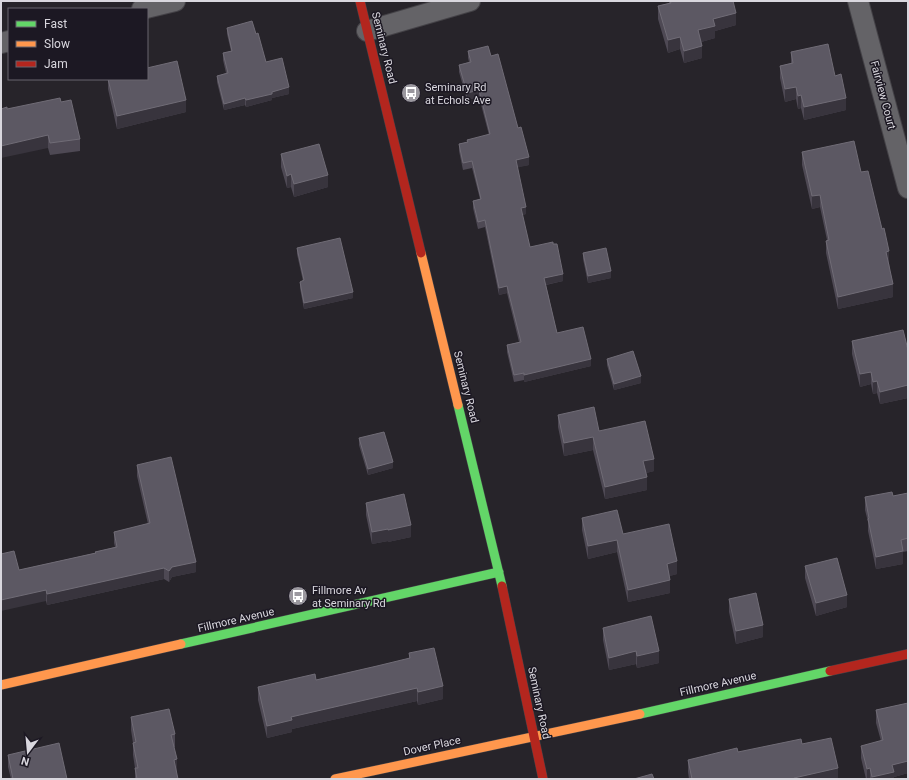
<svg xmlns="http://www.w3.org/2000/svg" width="909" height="780" font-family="Roboto,sans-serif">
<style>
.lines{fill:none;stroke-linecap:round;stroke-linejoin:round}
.street-casing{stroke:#444247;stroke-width:22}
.fast-casing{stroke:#444247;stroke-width:10}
.slow-casing{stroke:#444247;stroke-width:10}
.jam-casing{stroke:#444247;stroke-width:10}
.street{stroke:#646367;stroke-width:20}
.fast{stroke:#63d668;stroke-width:9}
.slow{stroke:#ff974d;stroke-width:9}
.jam{stroke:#b3261e;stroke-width:9}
.wall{fill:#4e4954}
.shaded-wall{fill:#38343d}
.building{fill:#5c5863;stroke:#706c76}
.labels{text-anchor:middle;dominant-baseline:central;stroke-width:3;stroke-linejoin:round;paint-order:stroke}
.street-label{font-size:11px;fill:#d9d7de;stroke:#1c1823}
.poi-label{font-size:11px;fill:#d9d7de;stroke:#1c1823;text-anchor:start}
</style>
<rect width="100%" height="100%" fill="#27242a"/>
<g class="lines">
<defs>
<path id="street" d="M858 1 908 188
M142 9 175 1
M367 31 470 1
M1 43 9 41"/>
<path id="fast" d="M458 405 502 586
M181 644 499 572
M640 714 830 671"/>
<path id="slow" d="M421 253 458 405
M1 685 181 644
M335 779 640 714"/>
<path id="jam" d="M360 1 421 253
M502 586 543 779
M830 671 908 654"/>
</defs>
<use href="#street" class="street-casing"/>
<use href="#fast" class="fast-casing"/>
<use href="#slow" class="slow-casing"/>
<use href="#jam" class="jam-casing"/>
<use href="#street" class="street"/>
<use href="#fast" class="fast"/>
<use href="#slow" class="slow"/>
<use href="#jam" class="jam"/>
</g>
<path class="wall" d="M669 1H733L736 25 715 31V38L701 42 702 58 684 63 680 49 668 53 658 19V6L669 3Z
M227 28 256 34 266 62 289 94 272 98V100L246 107 245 105 224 110 217 82V76L226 73 223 60V53L231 51 227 34Z
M468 51 491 56 518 128 529 165 517 167 526 214 522 215 530 247 563 281 546 285 557 333 591 366 524 382V380L514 382 507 352V345L519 342 507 293 499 295 485 227 478 229 473 208V201L480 199 472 168 463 170 459 151V144L467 142V140L489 135 479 97 467 100 459 72V65L469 62 468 58Z
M791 52 835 76 846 110 804 120 801 108 798 109 796 99 785 102 780 78V66L791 63Z
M108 79H147L186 112 117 129 108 89Z
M61 102 80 139V151L50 155 48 148 7 109Z
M802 152 861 172 889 263 893 297 838 309 826 253V241L827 240 820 207 812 209 802 165Z
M281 154 328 187 294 197 291 187 287 188 281 167Z
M297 248 353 298 304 309 300 288V282L303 281 297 254Z
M583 253 611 278 588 283 583 259Z
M852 341 908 350V398L880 404 877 393 873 394 871 384 860 387 852 354Z
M607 359 641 383 614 390 607 365Z
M558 415 599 431 654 471 646 473 647 490 605 499 593 450 564 456 558 427Z
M359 438 393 468 368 475 359 445Z
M137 465 196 572 172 577 169 582 164 579 47 605 46 601 19 570 95 553V552L115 547 114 543V532L148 524 137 476Z
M908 493V551L903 552V564L876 569 868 531V522L865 510V497L893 496Z
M366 503 411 537 388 542V541L372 544 366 515Z
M582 518 623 534 677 574 669 576 670 593 628 602 617 552 588 559 582 530Z
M805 566 847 607 816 616 805 578Z
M729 599 763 637 736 644 729 612Z
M603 628 659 663 637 668 636 664 609 670 603 640Z
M409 653 443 699 418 705 417 701 292 729V732L267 738 258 700V687L316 680 377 666 409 659Z
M908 703V773L894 777V779H866L861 758V746L881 741 876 723V710Z
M131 717 175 734V747H174L176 772 178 779H135V768L133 755V743L131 730Z
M802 744 838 779H689L688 772V760L738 752Z
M8 755 67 779H11L8 767Z"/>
<path class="shaded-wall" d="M736 13V25L715 31V38L698 43V30L713 19Z
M680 37V49L668 53V40Z
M702 46V58L684 63V51Z
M289 87V94L272 98V100L246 107V100L272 92Z
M796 87V99L785 102V89Z
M479 90V97L467 100V93Z
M801 95V108L798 109V96Z
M245 98V105L224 110V104Z
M846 98V110L804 120V107Z
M186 100V112L117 129V116Z
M48 135V148L1 158V146Z
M529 157V165L516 168V160Z
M291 174V187L287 188V176Z
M328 175V187L294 197V184Z
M820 195V207L812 209V196Z
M526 207V214L521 215V208Z
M889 251V263L886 264V252Z
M611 271V278L588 283V276Z
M563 274V281L544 285V278Z
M893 284V297L838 309V297Z
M507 286V293L499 295V288Z
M353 292V298L304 309V303Z
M591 359V366L524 382V375Z
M871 372V384L860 387V374Z
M641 376V383L614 390V384Z
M877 381V393L873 394V382Z
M908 385V398L880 404V392Z
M593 437V450L564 456V443Z
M654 459V471L643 474V461Z
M393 462V468L368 475V469Z
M647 477V490L605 499V487Z
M411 525V537L388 542V530Z
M388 529V541L372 544V532Z
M617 540V552L588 559V546Z
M903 551V564L876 569V557Z
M677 561V574L667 577V564Z
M196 562V572L172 577 169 582V571L172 567Z
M164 568V579L47 605V594Z
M670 580V593L628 602V590Z
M46 590V601L1 611V600Z
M847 595V607L816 616V603Z
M763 625V637L736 644V631Z
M636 651V664L609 670V658Z
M659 651V663L637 668V656Z
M443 686V699L418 705V692Z
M417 688V701L292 729V732L267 738V726L291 717Z
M177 759V772H174V760Z
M908 761V773L894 777V779H872V777L892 765Z
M838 768V779H794V778Z
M870 768V779H867V769Z"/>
<path class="building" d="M670 1H733L736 13 713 19 715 26 698 30 702 46 684 51 680 37 668 40 658 6 671 3Z
M252 21 256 34 258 33 266 62 282 58 289 87 272 92V94L246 100 245 98 224 104 217 76 228 73 223 53 232 51 227 28Z
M828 44 835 76 841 74 846 98 804 107 801 95 798 96 796 87 785 89 780 66 793 63 791 52Z
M488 46 491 56 498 54 518 128 521 127 529 157 516 160 526 207 521 208 530 247 553 242V244H557L563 274 544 278 557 333 583 327 591 359 524 375V373L514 375 507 345 521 342 507 286 499 288 485 220 478 222 473 201 481 199 472 161 463 163 459 144 468 142 467 140 490 134 479 90 467 93 459 65 471 62 468 51Z
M177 61 186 100 117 116 108 79H147V68Z
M60 98 61 102 71 100 80 139 50 143 48 135 1 146V109L7 107V109Z
M854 141 861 172 868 171 882 229 884 228 889 251 886 252 893 284 838 297 826 241 829 240 820 195 812 196 802 152Z
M319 144 328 175 294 184 291 174 287 176 281 154Z
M340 238 353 292 304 303 300 282 304 280 297 248Z
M606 248 611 271 588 276 583 253Z
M903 330 908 350V385L880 392 877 381 873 382 871 372 860 374 852 341Z
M633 351 641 376 614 384 607 359Z
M594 407 599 431 645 421 654 459 643 461 647 477 605 487 593 437 564 443 558 415Z
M384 432 393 462 368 469 359 438Z
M171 457 196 562 172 567 169 571 164 568 47 594 46 590 1 600V554L14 551 19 570 96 553 95 552 117 547 114 532 150 523 137 465Z
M892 492 893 496 908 493V538L901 540 903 551 876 557 868 519 869 518 865 497Z
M404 494 411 525 388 530V529L372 532 366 503Z
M617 510 623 534 669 524 677 561 667 564 670 580 628 590 617 540 588 546 582 518Z
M837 558 847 595 816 603 805 566Z
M756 593 763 625 736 631 729 599Z
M651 616 659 651 637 656 636 651 609 658 603 628Z
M434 648 443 686 418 692 417 688 291 717 292 720 267 726 258 687 315 674 316 680 377 666 410 658 409 653Z
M908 703V761L892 765 894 772 872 777 870 768 867 769 861 746 883 740 876 710Z
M169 709 175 734 171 735 177 759 174 760 178 779H137L135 768H138L133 743 136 742 131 717Z
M831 738 838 768 794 778V779H692L688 760 737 748 738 752 801 739 802 744Z
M59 743 67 779H13L8 755Z
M652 774 654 779H634Z"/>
<defs>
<symbol id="bus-disc" viewBox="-11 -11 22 22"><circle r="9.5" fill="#9b989f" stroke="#1c1823"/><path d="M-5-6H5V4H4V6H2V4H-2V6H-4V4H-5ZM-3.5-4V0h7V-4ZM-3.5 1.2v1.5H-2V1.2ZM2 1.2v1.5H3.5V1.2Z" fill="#fff"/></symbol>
</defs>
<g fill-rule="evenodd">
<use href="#bus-disc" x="400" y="82" width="22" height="22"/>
<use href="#bus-disc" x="287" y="585" width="22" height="22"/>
</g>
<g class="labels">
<g class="street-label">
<text transform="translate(384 48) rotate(76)">Seminary Road</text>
<text transform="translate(883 95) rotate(75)">Fairview Court</text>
<text transform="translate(466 387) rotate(76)">Seminary Road</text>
<text transform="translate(236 620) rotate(-13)">Fillmore Avenue</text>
<text transform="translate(718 684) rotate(-13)">Fillmore Avenue</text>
<text transform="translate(539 703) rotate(78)">Seminary Road</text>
<text transform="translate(432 746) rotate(-12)">Dover Place</text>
</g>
<g class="poi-label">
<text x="425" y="87">Seminary Rd<tspan x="425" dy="13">at Echols Ave</tspan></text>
<text x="312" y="590">Fillmore Av<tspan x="312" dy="13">at Seminary Rd</tspan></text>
</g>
</g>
<rect width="909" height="780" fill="none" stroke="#d9d7de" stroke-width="4"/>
<rect x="8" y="8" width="140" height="72" fill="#1c1823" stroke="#68646e"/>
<rect x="16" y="21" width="20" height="6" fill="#63d668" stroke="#68646e"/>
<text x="44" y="28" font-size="12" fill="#d9d7de">Fast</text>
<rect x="16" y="41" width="20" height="6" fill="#ff974d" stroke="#68646e"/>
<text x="44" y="48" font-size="12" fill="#d9d7de">Slow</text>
<rect x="16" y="61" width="20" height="6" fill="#b3261e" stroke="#68646e"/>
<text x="44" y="68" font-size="12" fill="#d9d7de">Jam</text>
<g transform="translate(28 752) rotate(196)" stroke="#1c1823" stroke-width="3" paint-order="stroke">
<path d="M0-3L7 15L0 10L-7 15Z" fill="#d9d7de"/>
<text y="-6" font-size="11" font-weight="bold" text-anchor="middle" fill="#d9d7de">N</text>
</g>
</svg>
